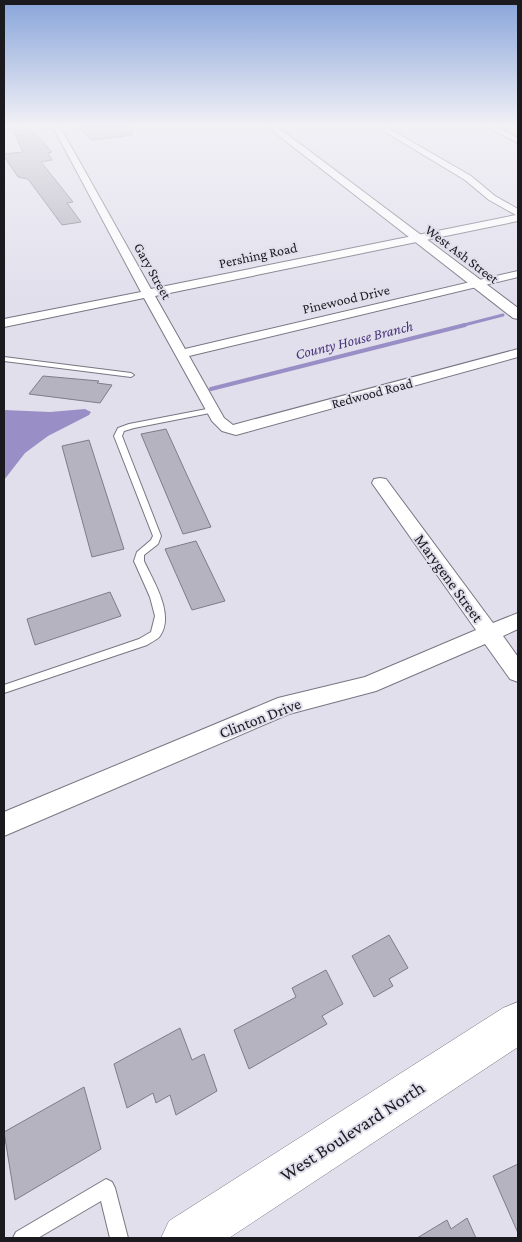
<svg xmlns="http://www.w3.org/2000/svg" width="522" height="1242" font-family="'Crimson Pro',serif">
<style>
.water{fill:#998ec6}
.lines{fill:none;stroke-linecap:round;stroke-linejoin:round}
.stream-far1{stroke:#998ec6;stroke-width:3}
.stream{stroke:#998ec6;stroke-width:4}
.building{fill:#b4b3bf;stroke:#7e7c89}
.service-casing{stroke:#787682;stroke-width:2}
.minor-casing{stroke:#787682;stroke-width:2}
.tertiary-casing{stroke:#787682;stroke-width:2}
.secondary-casing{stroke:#787682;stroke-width:1}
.service{fill:#fff;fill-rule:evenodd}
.minor{fill:#fff;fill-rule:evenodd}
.tertiary{fill:#fff;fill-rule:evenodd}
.secondary{fill:#fff;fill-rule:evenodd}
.labels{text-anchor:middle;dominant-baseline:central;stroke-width:4;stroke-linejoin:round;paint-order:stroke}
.far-street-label{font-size:14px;fill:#1b1a1f;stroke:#e1dfec}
.far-water-label{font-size:15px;font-style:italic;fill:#49367b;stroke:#e1dfec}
.street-label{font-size:16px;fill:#1b1a1f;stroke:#e1dfec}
.near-street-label{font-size:19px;fill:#1b1a1f;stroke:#e1dfec}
</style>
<rect width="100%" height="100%" fill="#e1dfec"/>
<path class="water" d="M85 409 91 412 89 415 48 436 25 453 4 480V410L50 412Z"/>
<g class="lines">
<path class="stream-far1" d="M460 326 503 315"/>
<path class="stream" d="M211 389 465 325"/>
</g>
<path class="building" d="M76 125H132V135L92 140Z
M31 129 52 152 48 153 52 160 41 162 73 202 67 203 81 222 62 225 28 179 18 177 4 156V154L23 152 14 131Z
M43 376 99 381 97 383 112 385 100 403 29 394Z
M166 429 186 473 211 527 183 534 141 434Z
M89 440 124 549 92 557 62 446Z
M196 541 225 601 192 610 165 549Z
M110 592 121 616 35 645 27 619Z
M389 935 408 968 389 979 393 986 374 997 352 956Z
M326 970 343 1004 322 1016 327 1024 249 1069 234 1030 296 997 292 988Z
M180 1028 192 1060 204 1054 217 1091 176 1115 170 1095 156 1103 153 1093 127 1108 114 1064Z
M84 1087 101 1149 15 1200 4 1132Z
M518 1164V1233L493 1176Z
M467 1218 476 1238H417L447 1220 451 1229Z"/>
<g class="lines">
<defs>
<path id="service" d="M4 357 131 373 134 375 131 377 4 361Z
M212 408 216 410 215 412 134 428 124 431 122 436 161 536 158 544 144 555V561C153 581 175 614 160 636 157 640 151 642 147 645L4 693V685L139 639 151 632 155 616 150 597 134 561 137 552 151 540 153 536 114 436 118 428 129 424Z
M106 1179 112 1182 115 1188 128 1238H110L101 1201 38 1238H13L16 1232Z"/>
<path id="minor" d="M26 125 4 130V126Z
M52 125H59L151 289 516 215 489 200 465 180 374 125H383L471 176 495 196 518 209V221L155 296 185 349 518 271V277L189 356 224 418 233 425 518 349V357L236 435 222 431 212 421 144 298 4 327V319L141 292Z
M483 125H493L518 138V143Z
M380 478 386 479 493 623 518 613V629L503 636 518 657V682L510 679 485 644 376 691 289 714 4 836V812L278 698 365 677 476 630 372 483 374 479Z"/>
<path id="tertiary" d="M265 125H275L518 308V319L513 318Z"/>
<path id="secondary" d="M518 1002V1047L229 1238H161L169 1221 503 1008Z"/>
</defs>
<use href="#service" class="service-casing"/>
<use href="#minor" class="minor-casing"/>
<use href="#tertiary" class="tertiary-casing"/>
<use href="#secondary" class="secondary-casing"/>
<use href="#service" class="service"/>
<use href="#minor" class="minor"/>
<use href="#tertiary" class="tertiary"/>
<use href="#secondary" class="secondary"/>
</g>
<linearGradient id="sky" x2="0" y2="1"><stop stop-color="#88a5da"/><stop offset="0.42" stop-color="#f2f1f6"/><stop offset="1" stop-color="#f2f1f6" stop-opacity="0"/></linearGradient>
<rect width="522" height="299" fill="url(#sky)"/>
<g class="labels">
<g class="far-street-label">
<text transform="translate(462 254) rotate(37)">West Ash Street</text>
<text transform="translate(258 255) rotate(-12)">Pershing Road</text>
<text transform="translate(153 271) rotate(61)">Gary Street</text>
<text transform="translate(346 299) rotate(-13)">Pinewood Drive</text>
<text transform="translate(372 393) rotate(-15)">Redwood Road</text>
</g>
<g class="far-water-label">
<text transform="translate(354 340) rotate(-14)">County House Branch</text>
</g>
<g class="street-label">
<text transform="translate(449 578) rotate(54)">Marygene Street</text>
<text transform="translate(260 718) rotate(-21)">Clinton Drive</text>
</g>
<g class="near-street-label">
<text transform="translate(352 1131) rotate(-33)">West Boulevard North</text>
</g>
</g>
<rect width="522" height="1242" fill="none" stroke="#1b1a1f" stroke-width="10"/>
</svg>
